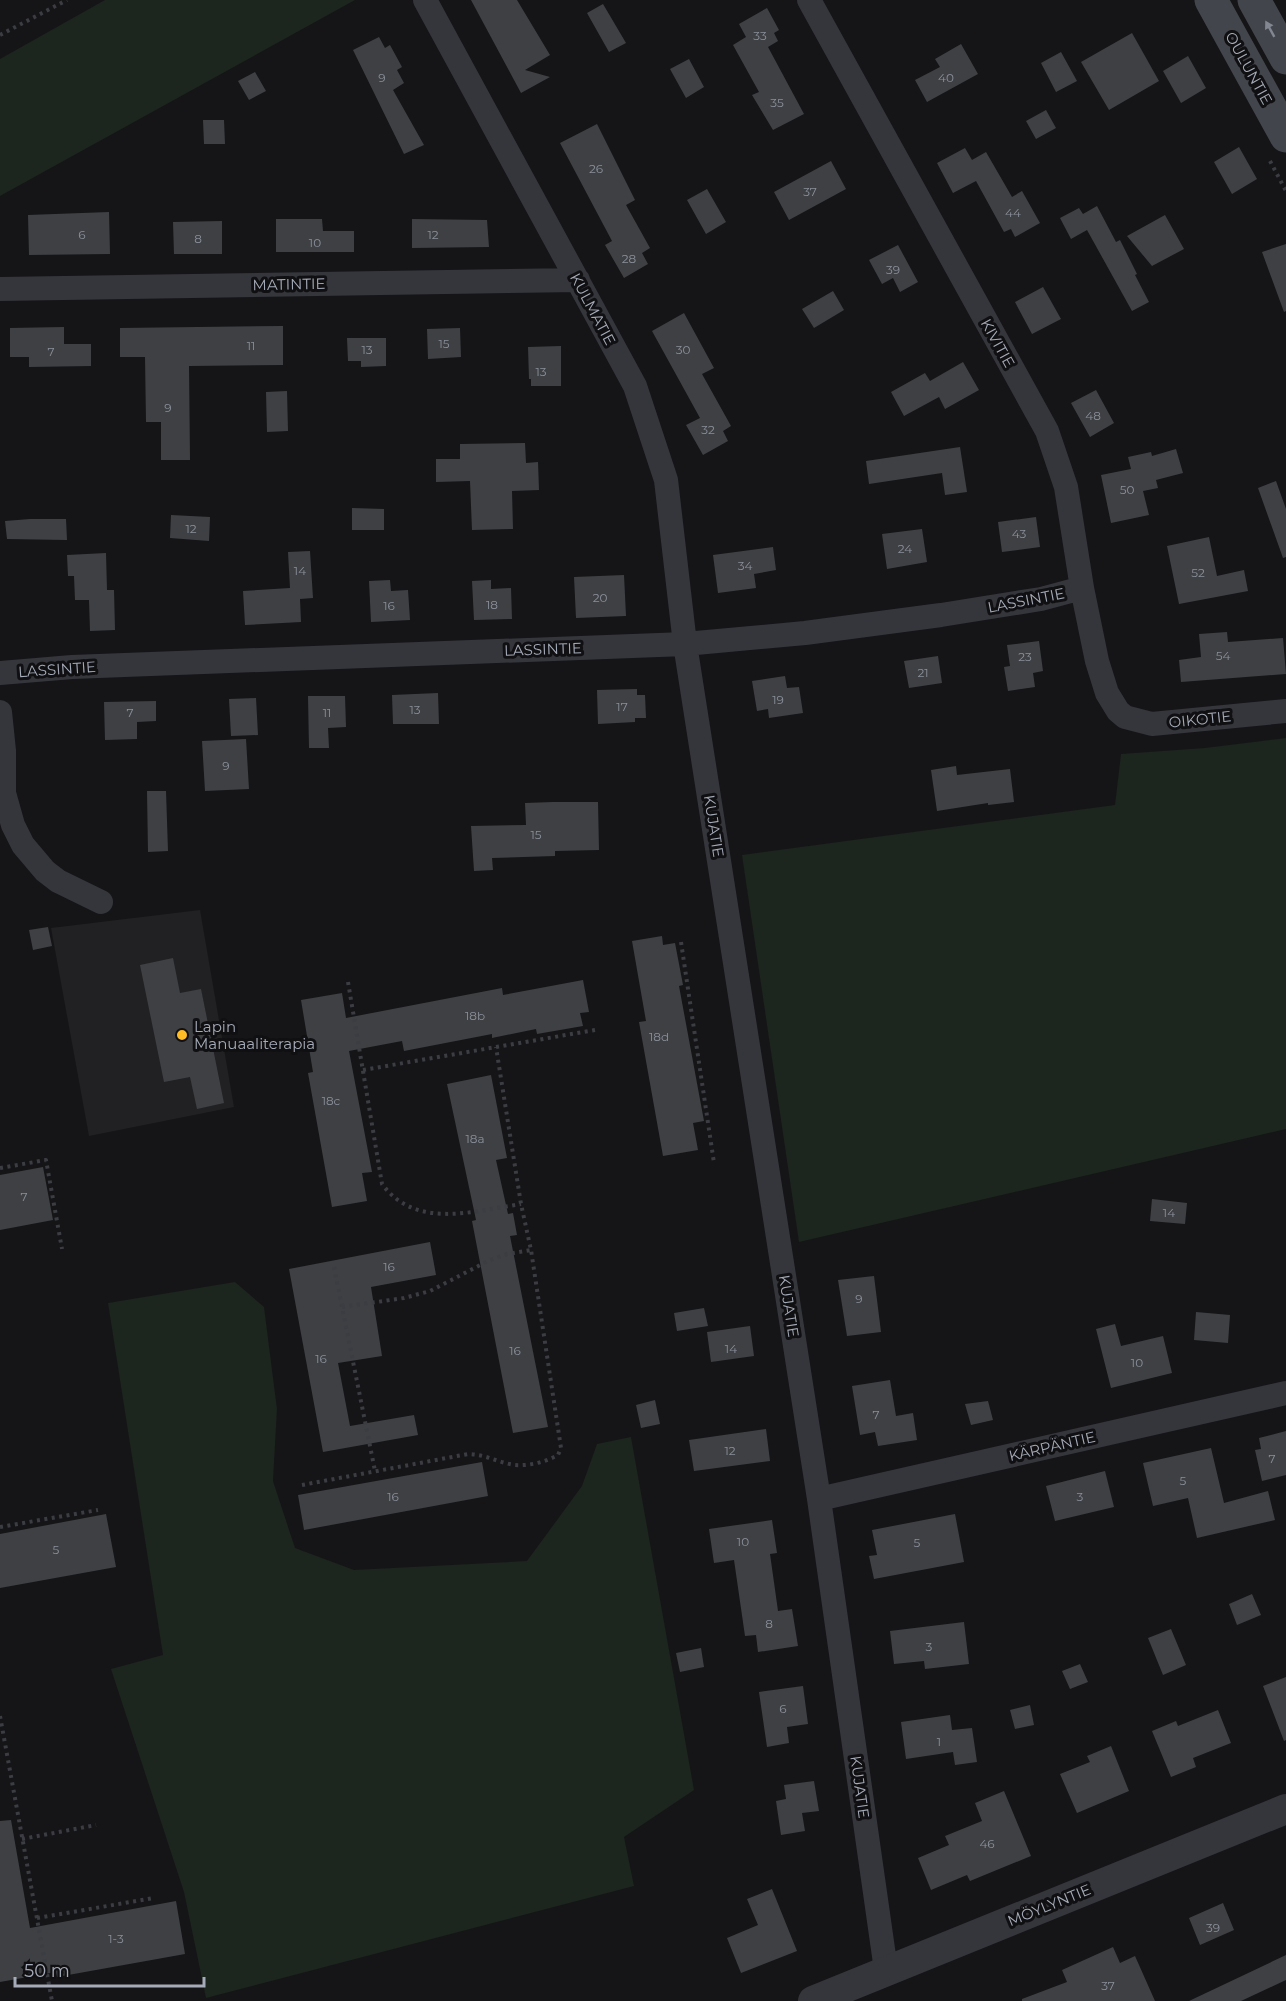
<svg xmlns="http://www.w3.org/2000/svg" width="1286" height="2001" font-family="Montserrat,sans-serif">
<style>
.built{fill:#212124}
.green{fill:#1c251e}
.building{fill:#3e4044}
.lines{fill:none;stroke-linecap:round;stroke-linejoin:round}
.path{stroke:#3b3d43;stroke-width:4;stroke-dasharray:3 4.5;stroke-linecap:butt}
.minor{stroke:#35363c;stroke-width:24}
.tertiary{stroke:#35363c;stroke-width:30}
.secondary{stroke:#43454c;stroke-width:33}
.oneway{fill:#838792}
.poi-dot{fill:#ffbc25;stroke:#101012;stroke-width:2}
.labels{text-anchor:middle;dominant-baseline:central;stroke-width:6;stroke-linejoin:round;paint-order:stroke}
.number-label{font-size:12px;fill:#8b909b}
.street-label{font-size:15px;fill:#a5abb8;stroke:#101012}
.poi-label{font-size:15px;fill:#a5abb8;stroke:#101012;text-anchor:start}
</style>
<rect width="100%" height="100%" fill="#151517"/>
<path class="built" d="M200 910 234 1107 89 1136 51 928Z"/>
<path class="green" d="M105 0H355L0 196V59Z
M1286 738V1129L799 1242 742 855 1115 805 1121 754 1205 748Z
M235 1282 264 1307 277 1409 273 1481 295 1548 354 1570 527 1561 582 1486 597 1444 631 1437 694 1790 624 1837 634 1886 206 1998 184 1892 111 1669 163 1655 108 1303Z"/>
<path class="building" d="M471 0H517L550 55 525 70 550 77 521 93Z
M603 4 626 43 609 52 587 13Z
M767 8 779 30 774 33 778 41 768 47 804 114 773 130 752 95 759 92 733 45 746 37 739 24Z
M1132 33 1159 81 1109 110 1081 62Z
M379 37 385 48 390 45 402 67 397 70 404 83 393 90 424 145 404 154 353 50Z
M961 44 978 74 927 102 915 80 940 67 935 59Z
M1061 52 1077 81 1056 92 1041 63Z
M1188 56 1206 88 1181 103 1163 71Z
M689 59 704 87 686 98 670 69Z
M255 72 266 91 249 100 238 81Z
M1046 110 1056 128 1036 139 1026 121Z
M203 120H224L225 144H204Z
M597 124 635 200 626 205 650 248 642 253 648 264 624 278 605 245 612 241 560 143Z
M1239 147 1257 179 1232 194 1214 162Z
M965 148 972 160 986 152 1012 197 1022 191 1040 223 1015 237 1011 229 1004 232 976 181 953 193 937 163Z
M831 161 846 189 789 220 774 192Z
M707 189 726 222 706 234 687 200Z
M1097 206 1116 242 1120 240 1137 274 1135 275 1149 302 1132 311 1087 230 1071 239 1060 218 1079 208 1083 214Z
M109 212 110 254 29 255 28 215Z
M1165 215 1184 249 1152 266 1127 236Z
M276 219H322L323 231H354V252H276Z
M412 219 487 220 489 247 412 248Z
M222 221V254H174L173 222Z
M1286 244V311L1284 312 1262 252Z
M898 245 918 282 900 292 893 278 882 284 869 260Z
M1043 287 1061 319 1032 334 1015 302Z
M833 291 844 310 814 328 802 309Z
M684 313 714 368 702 374 731 426 723 431 728 441 703 455 686 425 700 418 652 331Z
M283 326V365L189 366 190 460H161V422H146L145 357H120V328Z
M64 327V344H91V366L29 367V357H10V328Z
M460 328 461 357 428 359 427 329Z
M347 338H386V366L361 367V361H348Z
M561 346V386H531V379H529L528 347Z
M963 362 979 390 945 409 939 397 904 416 891 392 925 373 930 381Z
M1096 390 1114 423 1090 437 1071 403Z
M287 391 288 431 267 432 266 392Z
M525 443 526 463 538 462 539 490 512 491 513 529 472 530 470 481 436 482V459H460V444Z
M960 447 967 492 945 495 942 473 869 484 866 461Z
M1176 449 1183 473 1156 480 1158 488 1143 491 1149 515 1111 523 1101 475 1131 469 1128 457 1151 452 1152 456Z
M1276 481 1286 509V557L1283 558 1258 488Z
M352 508 384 509V530H352Z
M171 515 210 517 209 541 170 538Z
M1036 517 1040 547 1002 552 998 522Z
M30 519H66L67 540 7 539 5 521Z
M922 529 927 562 887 569 882 534Z
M1209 537 1217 576 1244 570 1248 591 1179 604 1167 546Z
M773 547 776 570 754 574 756 588 718 593 713 555Z
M310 551 313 598 300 599 301 622 245 625 243 591 290 588 288 552Z
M106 553 107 590H114L115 630 90 631 89 600H75L74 576H68L67 555Z
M624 575 626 616 576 618 574 577Z
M390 580 391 591 408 590 410 620 371 622 369 581Z
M491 580V589L511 588 512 619 474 620 472 581Z
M1227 632 1228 642 1283 638 1286 674 1181 682 1179 660 1201 657 1199 634Z
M1039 641 1043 671 1033 673 1035 687 1008 691 1004 667 1010 666 1007 645Z
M938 656 942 683 909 688 904 661Z
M785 676 787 688 799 687 803 713 769 718 768 709 757 711 752 681Z
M637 689V695H645L646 718H635V722L598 724 597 690Z
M438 693 439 724H393L392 695Z
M308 696H345L346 727 328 728 329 748H309Z
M256 698 258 735 231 736 229 699Z
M156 701V721L137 722V739L105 740 104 702Z
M246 739 249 789 205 791 202 741Z
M956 766 957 775 1010 769 1014 802 988 805V803L937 811 931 770Z
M147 791H166L168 851 148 852Z
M553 802H598L599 850 555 851V856L492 858 493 870 474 871 471 826 526 825 525 803Z
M48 927 52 946 33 950 29 930Z
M662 936 663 945 675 943 683 985 679 986 704 1121 693 1123 698 1150 663 1156 639 1022 646 1021 632 941Z
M173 958 180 993 201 989 224 1103 197 1109 190 1077 164 1082 140 965Z
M583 980 589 1012 580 1013 583 1026 537 1034 536 1029 492 1038V1034L404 1051 402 1041 349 1051 372 1172 362 1173 367 1201 332 1207 308 1073 313 1072 301 1000 342 993 346 1018 502 988 503 995Z
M491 1075 507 1158 496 1160 508 1214 513 1213 517 1235 510 1236 548 1427 513 1433 472 1221 476 1220 447 1084Z
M43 1167 53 1220 0 1230V1175Z
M1152 1199 1187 1203 1185 1224 1150 1221Z
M430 1242 436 1275 371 1287 382 1356 338 1363 350 1426 414 1415 418 1435 323 1452 289 1269Z
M874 1276 881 1332 847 1336 838 1280Z
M704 1308 708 1326 677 1331 674 1313Z
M1196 1312 1230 1315 1228 1343 1194 1340Z
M1115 1324 1121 1346 1163 1336 1172 1373 1111 1388 1096 1329Z
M750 1326 754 1356 711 1362 707 1332Z
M890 1380 896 1416 913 1413 917 1440 878 1446 875 1432 860 1435 852 1386Z
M655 1400 660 1424 641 1428 636 1405Z
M988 1401 993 1420 971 1425 965 1404Z
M766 1429 770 1461 694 1471 689 1440Z
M1286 1431V1475L1262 1481 1255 1450 1261 1449 1259 1438Z
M1211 1448 1224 1503 1268 1491 1275 1520 1197 1538 1188 1498 1153 1506 1143 1463Z
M482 1462 488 1496 304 1530 298 1495Z
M1105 1471 1114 1507 1055 1521 1046 1486Z
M106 1514 116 1567 0 1588V1534Z
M955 1514 964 1562 874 1579 869 1556 877 1555 872 1530Z
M772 1520 777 1553 770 1554 778 1611 792 1609 798 1646 758 1652 756 1635 745 1636 734 1560 714 1563 709 1529Z
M1252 1594 1261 1615 1237 1625 1229 1604Z
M964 1622 969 1664 925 1669 924 1661 894 1664 890 1631Z
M1171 1629 1186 1665 1163 1675 1148 1638Z
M701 1648 704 1667 680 1672 676 1653Z
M1080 1664 1088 1682 1070 1689 1062 1671Z
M1286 1677V1740L1284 1741 1263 1686Z
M803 1686 808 1724 787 1727 789 1743 767 1747 759 1692Z
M1030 1705 1034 1725 1015 1729 1010 1710Z
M1218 1710 1231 1743 1193 1758 1196 1767 1171 1777 1152 1731 1176 1721 1178 1726Z
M950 1715 952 1730 972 1728 977 1762 955 1765 953 1752 906 1759 901 1722Z
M1111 1746 1129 1791 1077 1813 1060 1774 1090 1762 1087 1756Z
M814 1781 819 1811 802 1813 805 1831 781 1835 776 1801 786 1799 784 1785Z
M1004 1791 1031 1856 970 1881 967 1875 931 1890 918 1858 949 1845 945 1836 982 1821 975 1803Z
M11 1820 30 1928 176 1901 185 1954 57 1977 56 1972 0 1982V1821Z
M772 1889 797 1951 741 1973 727 1938 758 1925 747 1899Z
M1223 1903 1234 1930 1200 1945 1189 1918Z
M1113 1947 1120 1963 1135 1956 1155 2001H1022V1999L1067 1982 1062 1970Z
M1286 1955V1980L1241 2001H1189Z"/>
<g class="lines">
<path class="path" d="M0 35 67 0
M1270 161 1286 191
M681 942 714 1163
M348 982 382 1184C416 1230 474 1211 521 1204
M363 1070 595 1030
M0 1168 46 1160 62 1249
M334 1267 375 1471
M342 1307 404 1298 430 1291 490 1260 507 1254 531 1250
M302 1485 468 1454C485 1454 499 1463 515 1465 530 1466 545 1462 558 1455L561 1448 531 1250 521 1204 496 1047
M0 1527 98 1510
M0 1716 52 2001
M22 1839 96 1825
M37 1918 154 1898"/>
<path class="minor" d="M425 0 635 386 666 480 685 644 819 1499 886 1970
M809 0 1047 431 1066 487 1082 588 1097 661 1107 693 1118 711 1125 717 1152 724 1286 711
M0 289 578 280
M0 673 72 667 685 644 805 633 941 615 1041 599 1082 588
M0 712 4 751V793L13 825 23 845 45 871 58 881 101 902
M819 1499 1286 1393"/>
<path class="tertiary" d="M813 2001 1286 1809"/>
<path class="secondary" d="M1211 0 1286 136
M1254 0 1286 58"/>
</g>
<defs><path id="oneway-solid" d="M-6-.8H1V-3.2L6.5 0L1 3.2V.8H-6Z" transform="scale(1.5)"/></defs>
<use class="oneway" href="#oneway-solid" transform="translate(1270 29) rotate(-119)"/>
<circle class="poi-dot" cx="182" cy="1035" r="6"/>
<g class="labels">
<g class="number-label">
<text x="760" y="35">33</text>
<text x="382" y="77">9</text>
<text x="946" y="77">40</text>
<text x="777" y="102">35</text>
<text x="596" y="168">26</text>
<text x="810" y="191">37</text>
<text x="1013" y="212">44</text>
<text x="82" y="234">6</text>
<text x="433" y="234">12</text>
<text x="198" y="238">8</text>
<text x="315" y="242">10</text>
<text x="629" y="258">28</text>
<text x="893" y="269">39</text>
<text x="444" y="343">15</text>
<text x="251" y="345">11</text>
<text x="367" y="349">13</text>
<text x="683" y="349">30</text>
<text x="51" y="351">7</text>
<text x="541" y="371">13</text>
<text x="168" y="407">9</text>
<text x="1093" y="415">48</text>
<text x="708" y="429">32</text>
<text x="1127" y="489">50</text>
<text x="191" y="528">12</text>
<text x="1019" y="533">43</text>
<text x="905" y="548">24</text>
<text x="745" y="565">34</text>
<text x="300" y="570">14</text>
<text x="1198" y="572">52</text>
<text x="600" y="597">20</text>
<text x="492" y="604">18</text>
<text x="389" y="605">16</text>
<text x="1223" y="655">54</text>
<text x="1025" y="656">23</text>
<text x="923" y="672">21</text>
<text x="778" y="699">19</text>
<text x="622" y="706">17</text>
<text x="415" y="709">13</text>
<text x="130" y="712">7</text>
<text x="327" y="712">11</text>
<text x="226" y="765">9</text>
<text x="536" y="834">15</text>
<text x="475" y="1015">18b</text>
<text x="659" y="1036">18d</text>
<text x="331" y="1100">18c</text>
<text x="475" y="1138">18a</text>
<text x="24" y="1196">7</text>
<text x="1169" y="1212">14</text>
<text x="389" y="1266">16</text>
<text x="859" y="1298">9</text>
<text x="731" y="1348">14</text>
<text x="515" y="1350">16</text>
<text x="321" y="1358">16</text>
<text x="1137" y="1362">10</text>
<text x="876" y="1414">7</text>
<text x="730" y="1450">12</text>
<text x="1272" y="1458">7</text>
<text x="1183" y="1480">5</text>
<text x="393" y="1496">16</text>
<text x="1080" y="1496">3</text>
<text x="743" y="1541">10</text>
<text x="917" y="1542">5</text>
<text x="56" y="1549">5</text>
<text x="769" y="1623">8</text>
<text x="929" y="1646">3</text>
<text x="783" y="1708">6</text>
<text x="939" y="1741">1</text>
<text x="987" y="1843">46</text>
<text x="1213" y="1927">39</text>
<text x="116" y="1938">1-3</text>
<text x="1108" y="1985">37</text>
</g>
<g class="street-label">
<text transform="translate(1249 68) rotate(61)">OULUNTIE</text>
<text transform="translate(289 284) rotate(-1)">MATINTIE</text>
<text transform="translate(593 309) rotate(62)">KULMATIE</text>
<text transform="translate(998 343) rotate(61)">KIVITIE</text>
<text transform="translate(1026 600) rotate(-11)">LASSINTIE</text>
<text transform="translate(543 649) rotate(-2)">LASSINTIE</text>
<text transform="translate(57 669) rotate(-4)">LASSINTIE</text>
<text transform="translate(1200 719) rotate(-6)">OIKOTIE</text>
<text transform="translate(714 826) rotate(81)">KUJATIE</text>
<text transform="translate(789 1306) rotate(81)">KUJATIE</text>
<text transform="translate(1052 1446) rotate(-13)">KÄRPÄNTIE</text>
<text transform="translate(860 1787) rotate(82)">KUJATIE</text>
<text transform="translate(1049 1905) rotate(-22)">MÖYLYNTIE</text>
</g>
<g class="poi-label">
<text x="194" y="1026">Lapin<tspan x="194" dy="17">Manuaaliterapia</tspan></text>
</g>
</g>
<path d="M15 1977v9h189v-9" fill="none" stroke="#a5abb8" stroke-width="3"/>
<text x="24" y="1977" font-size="18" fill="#a5abb8" stroke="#101012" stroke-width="4.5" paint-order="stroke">50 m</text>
</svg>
